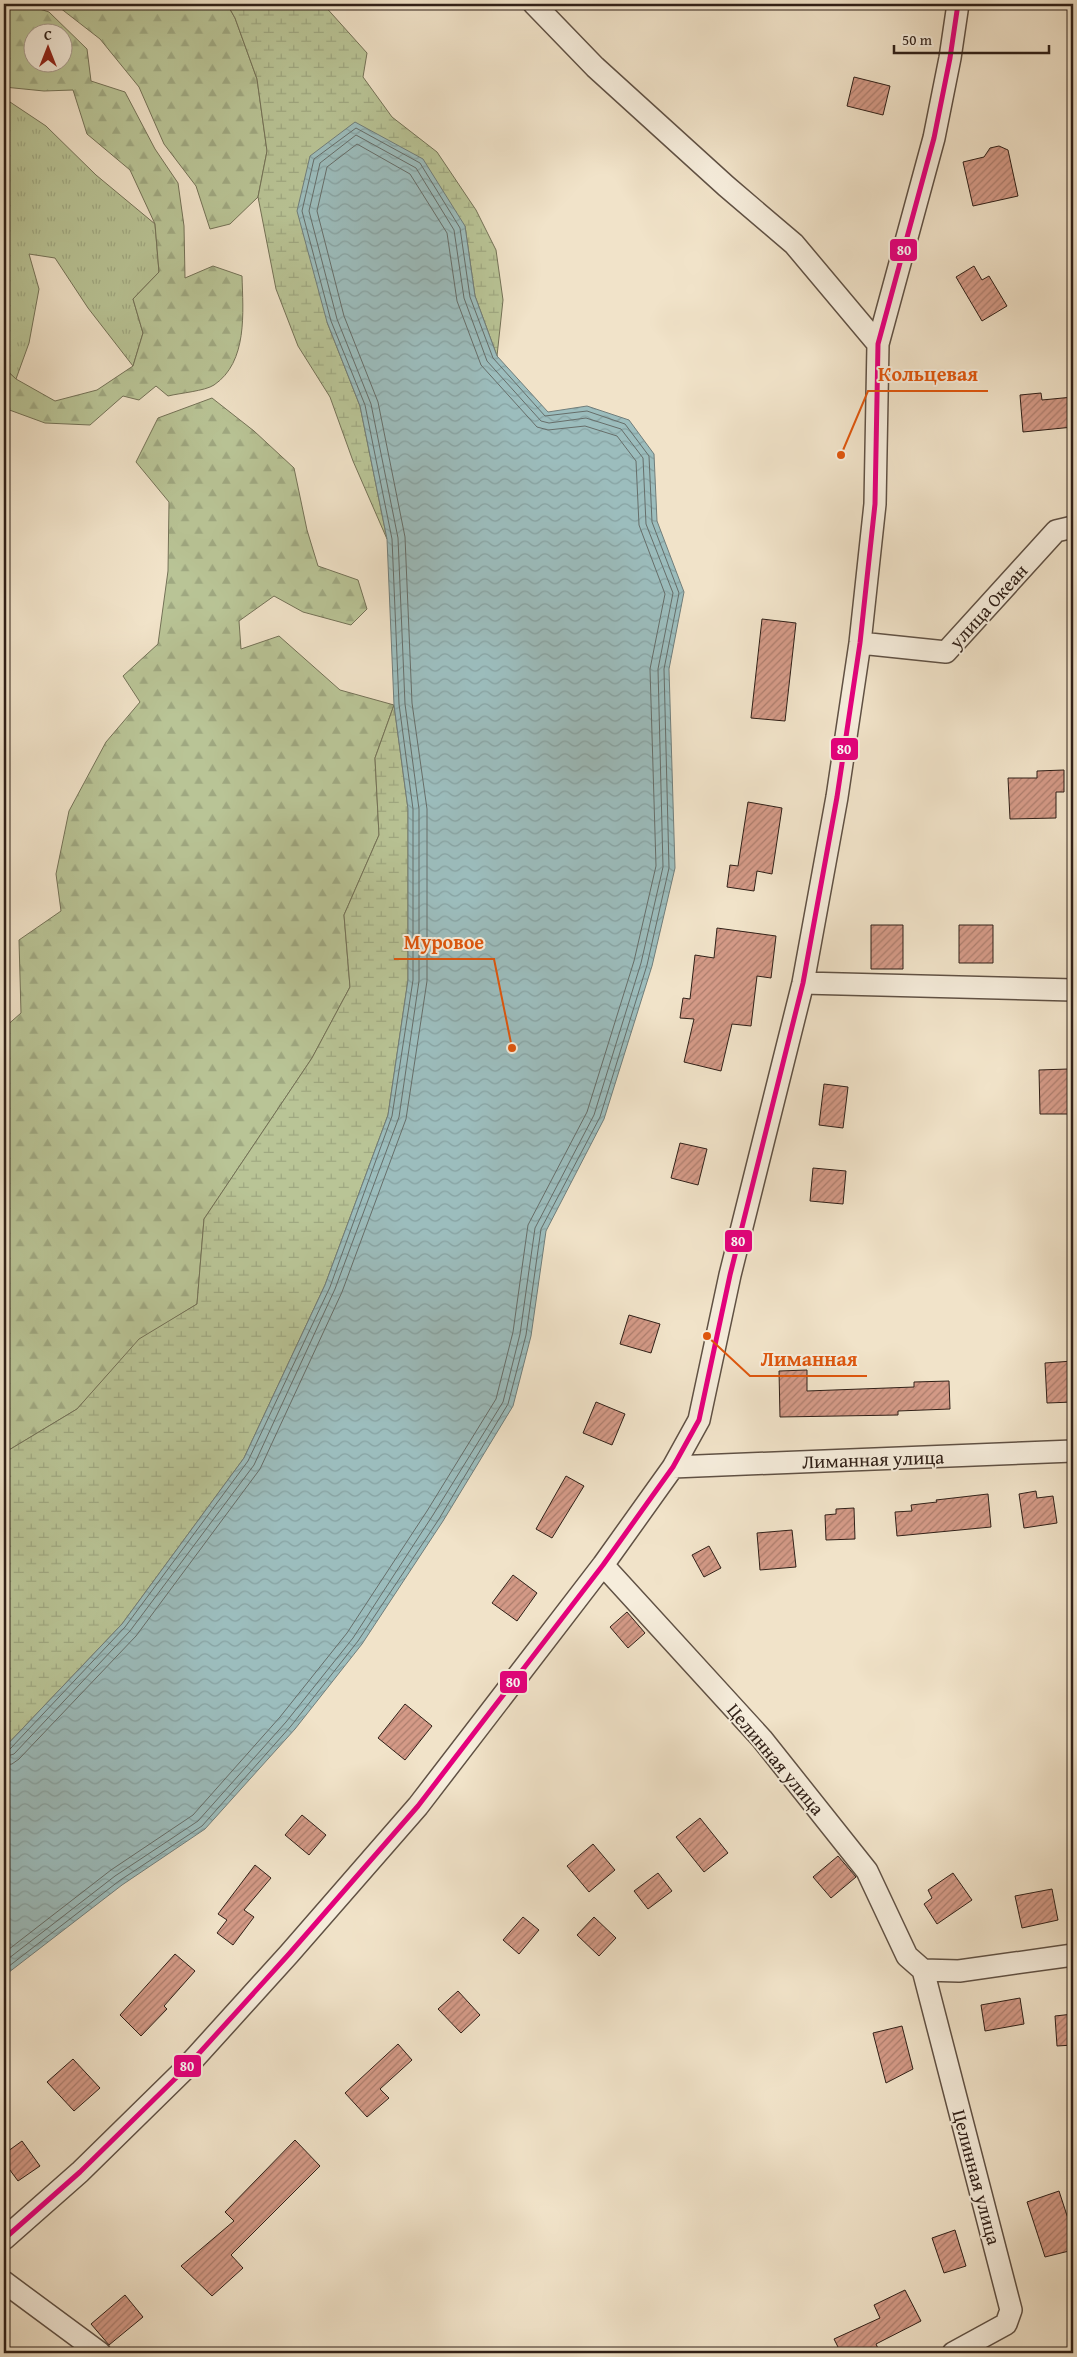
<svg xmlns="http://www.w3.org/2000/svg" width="1077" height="2357" font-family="'Gentium Book Plus',serif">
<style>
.grass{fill:url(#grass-tufts);stroke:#747257}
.forest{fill:url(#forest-firs);stroke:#747257;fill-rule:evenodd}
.wetland{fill:url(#wetland-marsh);stroke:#747257}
.water{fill:url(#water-waves);stroke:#717e7b}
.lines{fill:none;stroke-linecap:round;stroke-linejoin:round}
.shore{stroke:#666e6a;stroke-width:1}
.building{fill:url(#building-hatch);stroke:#302018}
.minor-casing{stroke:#605144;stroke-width:24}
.minor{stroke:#f6eddc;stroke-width:21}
.bus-1-casing{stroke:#f6eddc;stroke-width:9}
.bus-1{stroke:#e5007d;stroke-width:5}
.labels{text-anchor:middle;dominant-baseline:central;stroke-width:4;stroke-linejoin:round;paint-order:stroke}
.street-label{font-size:19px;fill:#302018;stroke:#f6eddc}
.leader{fill:none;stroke:#df560d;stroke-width:2}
.callout-dot{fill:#df560d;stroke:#f6eddc;stroke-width:2}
.callout-label{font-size:20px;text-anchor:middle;font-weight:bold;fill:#df560d;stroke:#f6eddc;stroke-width:4;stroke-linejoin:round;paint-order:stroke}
.line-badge{stroke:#f6eddc;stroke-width:2}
.badge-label{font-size:14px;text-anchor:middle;font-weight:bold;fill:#fff}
</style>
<defs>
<pattern id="grass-tufts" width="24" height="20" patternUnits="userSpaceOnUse" patternTransform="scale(1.25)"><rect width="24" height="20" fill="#b9c496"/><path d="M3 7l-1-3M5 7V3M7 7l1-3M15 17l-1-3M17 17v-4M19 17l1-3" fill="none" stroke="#9fa881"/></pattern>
<pattern id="forest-firs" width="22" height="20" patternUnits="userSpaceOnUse" patternTransform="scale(1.25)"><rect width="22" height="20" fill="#b9c496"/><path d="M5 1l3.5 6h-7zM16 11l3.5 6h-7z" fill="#9fa881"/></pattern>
<pattern id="wetland-marsh" width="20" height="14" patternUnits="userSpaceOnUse" patternTransform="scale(1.25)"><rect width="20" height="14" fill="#b9c496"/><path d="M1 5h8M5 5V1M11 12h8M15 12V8" fill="none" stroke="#9fa881"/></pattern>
<pattern id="water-waves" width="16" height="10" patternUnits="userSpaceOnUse" patternTransform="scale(1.25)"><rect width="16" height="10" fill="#9cbdbd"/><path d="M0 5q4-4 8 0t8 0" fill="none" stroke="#87a2a2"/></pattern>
<pattern id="building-hatch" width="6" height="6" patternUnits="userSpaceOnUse" patternTransform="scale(1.25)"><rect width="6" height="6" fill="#d49a87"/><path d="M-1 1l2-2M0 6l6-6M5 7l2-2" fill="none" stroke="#ac7d6d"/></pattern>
</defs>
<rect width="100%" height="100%" fill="#f1e3c9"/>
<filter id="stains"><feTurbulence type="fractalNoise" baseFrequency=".004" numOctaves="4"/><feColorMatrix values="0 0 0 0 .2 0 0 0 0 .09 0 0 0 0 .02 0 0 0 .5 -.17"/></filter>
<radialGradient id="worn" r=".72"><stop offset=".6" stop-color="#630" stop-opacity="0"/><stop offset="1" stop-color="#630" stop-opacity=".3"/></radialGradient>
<path class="grass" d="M4 98 46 126 96 175 155 224 159 272 133 299 143 333 133 366 88 308 55 258 29 254 39 289 29 343 16 379 4 368Z"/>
<path class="forest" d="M4 4H24L49 12 87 49 91 81 125 92 155 149 178 183 184 226 185 278 213 266 242 276C243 312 248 362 214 385 205 391 180 393 168 396L156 386 139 400 123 396 90 425 45 423 4 408V368L16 379 55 401 97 390 133 366 143 333 133 299 159 272 155 224 130 170 87 134 73 90 44 91 4 87ZM32 32H62V62H32Z
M55 4H227L235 18 257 79 267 151 258 197 230 224 210 229 196 186 164 144 139 87 100 39Z
M212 398 254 431 294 468 307 530 318 566 358 580 367 609 351 625 303 612 274 596 239 621 241 649 279 636 340 690 394 705 375 758 379 835 344 915 350 987 312 1058 204 1219 197 1304 139 1340 77 1409 4 1453V1028L21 1013 19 940 61 911 56 874 69 811 106 742 140 702 123 676 158 644 168 571 169 502 136 462 158 418Z"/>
<path class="wetland" d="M227 4H323L367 53 363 77 392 117 437 152 476 210 496 250 503 300 497 356 475 296 465 226 327 322 360 406 387 539 353 461 330 397 298 346 276 289 258 197 267 151 257 79 235 18Z
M394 705 408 809V980L388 1115 325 1285 244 1458 122 1624 4 1748V1453L77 1409 139 1339 197 1304 204 1219 312 1058 350 987 344 915 379 835 375 758Z"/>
<path class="water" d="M355 122 423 159 465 226 475 296 497 356 548 412 587 406 629 420 654 454 657 521 684 592 669 669 675 868 652 966 604 1119 546 1231 531 1336 513 1406 443 1521 362 1644 295 1729 205 1829 122 1885 4 1976V1748L122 1624 244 1458 325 1285 388 1115 408 980V809L394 705 387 539 360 406 327 322 297 211 310 156Z"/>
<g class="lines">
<path class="shore" d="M4 1751 10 1749 125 1627 248 1461 330 1287 392 1116 413 980V809L399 704 392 539 365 405 331 321 302 211 314 159 356 128 420 163 460 228 470 297 493 358 545 416 587 411 625 424 649 456 652 522 679 593 664 669 669 868 647 965 600 1117 541 1229 526 1335 508 1404 439 1519 358 1641 291 1726 202 1826 119 1881 4 1970
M4 1757 14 1754 130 1631 254 1465 335 1289 399 1117 419 981V809L405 704 398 538 371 404 337 319 309 211 320 163 356 135 416 168 454 230 464 298 487 361 541 421 549 423 586 418 621 429 643 458 646 524 673 593 658 669 663 867 641 963 594 1115 535 1228 520 1334 503 1402 433 1515 353 1638 286 1722 198 1821 115 1876 4 1962
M4 1765 12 1764 19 1759 136 1636 260 1469 342 1292 406 1119 427 981V809L412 703 405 537 378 402 344 316 317 211 327 167 357 144 410 174 447 233 457 301 481 365 537 427 548 430 585 426 617 436 636 461 639 525 665 594 650 669 656 866 634 961 587 1112 528 1225 513 1332 496 1399 427 1511 347 1633 280 1717 193 1815 111 1870 4 1953"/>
</g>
<path class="building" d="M854 77 890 86 883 115 847 106Z
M999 146 1008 150 1018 196 973 206 963 162 984 157 990 148Z
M974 266 982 280 989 276 1007 306 982 321 956 277Z
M1041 393 1042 400 1073 397V427L1023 432 1020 395Z
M762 619 796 623 785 721 751 718Z
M1064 770V792H1056V818L1010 819 1008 778H1037V771Z
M748 802 782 808 772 874 757 871 754 891 727 887 730 865 738 866Z
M871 925H903V969H871Z
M959 925H993V963H959Z
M717 928 776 936 771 978 757 976 751 1026 732 1024 721 1071 684 1062 694 1019 680 1018 683 998 690 999 695 955 714 958Z
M1068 1069V1114H1040L1039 1070Z
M824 1084 848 1087 843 1128 819 1125Z
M680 1143 707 1149 698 1185 671 1178Z
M813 1168 846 1171 843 1204 810 1201Z
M629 1315 660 1324 651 1353 620 1344Z
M1073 1361V1402L1047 1403 1045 1363Z
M807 1370V1391L914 1387V1382L949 1381 950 1409 898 1411V1415L780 1417 779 1371Z
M596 1402 625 1414 612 1445 583 1433Z
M566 1476 584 1486 552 1538 536 1529Z
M1036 1491 1037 1498 1053 1496 1057 1523 1024 1528 1019 1494Z
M988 1494 991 1527 897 1536 895 1512 912 1511 911 1505 937 1502 936 1500Z
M854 1508 855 1539 826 1540 825 1515 836 1514V1509Z
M792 1530 796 1567 760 1570 757 1533Z
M709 1546 721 1568 704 1577 692 1555Z
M513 1575 537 1593 517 1621 492 1603Z
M627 1612 645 1633 628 1648 610 1627Z
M405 1704 432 1726 405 1760 378 1738Z
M302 1815 326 1835 309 1855 285 1835Z
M700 1818 728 1853 704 1872 676 1837Z
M593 1844 615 1870 589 1892 567 1866Z
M838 1856 856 1877 831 1898 813 1877Z
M255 1865 271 1878 244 1910 254 1917 233 1945 217 1933 227 1920 218 1914Z
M658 1873 672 1891 648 1909 634 1891Z
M953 1873 972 1900 937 1924 924 1904 932 1898 928 1890Z
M1052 1889 1058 1920 1022 1928 1015 1896Z
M523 1917 539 1930 519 1954 503 1940Z
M594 1917 616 1938 599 1956 577 1935Z
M175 1954 195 1971 164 2006 167 2009 141 2036 120 2015Z
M458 1991 480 2015 461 2033 438 2009Z
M1020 1998 1024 2024 985 2031 981 2005Z
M1073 2014V2045L1057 2046 1055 2016Z
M902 2026 913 2069 886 2083 873 2033Z
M398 2044 412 2060 380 2089 389 2098 367 2117 345 2093Z
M73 2059 100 2088 74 2111 47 2082Z
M295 2140 320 2166 231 2255 243 2268 212 2296 181 2266 234 2221 225 2212Z
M22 2141 40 2166 18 2181 4 2162V2154Z
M1059 2191 1073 2234V2250L1045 2257 1027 2202Z
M955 2230 966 2266 944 2273 932 2238Z
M905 2290 921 2321 876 2344 880 2353H841L834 2339 880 2318 874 2305Z
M125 2295 143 2317 109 2345 91 2324Z"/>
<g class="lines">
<defs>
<path id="minor" d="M534 4 595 67 726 186 794 244 878 344
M860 643 946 652 1056 531 1073 527
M803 983 1073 990
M673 1467 1073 1451
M603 1565 762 1739 867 1871 907 1956 923 1970 959 1971 1073 1955
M923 1970 1011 2310 1006 2324 953 2353
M4 2239 80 2172 183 2071 289 1954 418 1806 603 1565 673 1467 699 1420 730 1275 803 983 837 797 860 643 875 504 878 344 934 138 950 58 958 4
M4 2282 100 2353"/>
</defs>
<use href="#minor" class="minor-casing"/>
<use href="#minor" class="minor"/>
<defs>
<path id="bus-1" d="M4 2239 80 2172 183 2071 289 1954 418 1806 603 1565 673 1467 699 1420 730 1275 803 983 837 797 860 643 875 504 878 344 934 138 950 58 958 4"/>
</defs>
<use href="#bus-1" class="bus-1-casing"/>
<use href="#bus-1" class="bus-1"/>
</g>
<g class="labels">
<g class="street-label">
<text transform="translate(988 606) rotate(-48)">улица Океан</text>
<text transform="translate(873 1459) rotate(-2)">Лиманная улица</text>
<text transform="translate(776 1759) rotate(50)">Целинная улица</text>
<text transform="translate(977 2177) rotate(75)">Целинная улица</text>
</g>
</g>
<path class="leader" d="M841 455L868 391H988M512 1048L494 959H394M707 1336L750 1376H867"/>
<g class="callout-dot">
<circle cx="841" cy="455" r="5"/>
<circle cx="512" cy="1048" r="5"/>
<circle cx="707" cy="1336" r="5"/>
</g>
<g class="callout-label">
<text x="928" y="381">Кольцевая</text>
<text x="444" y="949">Муровое</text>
<text x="809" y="1366">Лиманная</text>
</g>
<g class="line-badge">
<rect x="889" y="238" width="29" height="24" rx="5" fill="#e5007d"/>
<rect x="830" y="737" width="29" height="24" rx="5" fill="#e5007d"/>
<rect x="724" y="1229" width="29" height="24" rx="5" fill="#e5007d"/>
<rect x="499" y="1670" width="29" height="24" rx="5" fill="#e5007d"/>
<rect x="173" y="2054" width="29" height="24" rx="5" fill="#e5007d"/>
</g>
<g class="badge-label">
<text x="904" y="255">80</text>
<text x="844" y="754">80</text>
<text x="738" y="1246">80</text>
<text x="513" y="1687">80</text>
<text x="187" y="2071">80</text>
</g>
<rect width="1077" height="2357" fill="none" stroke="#f1e3c9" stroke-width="20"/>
<rect x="5" y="5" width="1067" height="2347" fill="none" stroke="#302018" stroke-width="2.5"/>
<rect x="10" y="10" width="1057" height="2337" fill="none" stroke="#302018"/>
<g transform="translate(48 48)"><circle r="24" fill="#f6eddc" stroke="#a79b8e"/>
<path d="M0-4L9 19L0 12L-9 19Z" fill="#8f2418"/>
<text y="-8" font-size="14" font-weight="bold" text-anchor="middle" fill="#302018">С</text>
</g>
<path d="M894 45v8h155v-8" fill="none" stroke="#302018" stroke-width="2.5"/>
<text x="902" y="45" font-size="15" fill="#302018" stroke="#f6eddc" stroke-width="4" paint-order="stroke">50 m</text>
<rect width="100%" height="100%" filter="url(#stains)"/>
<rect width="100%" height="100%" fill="url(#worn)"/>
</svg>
